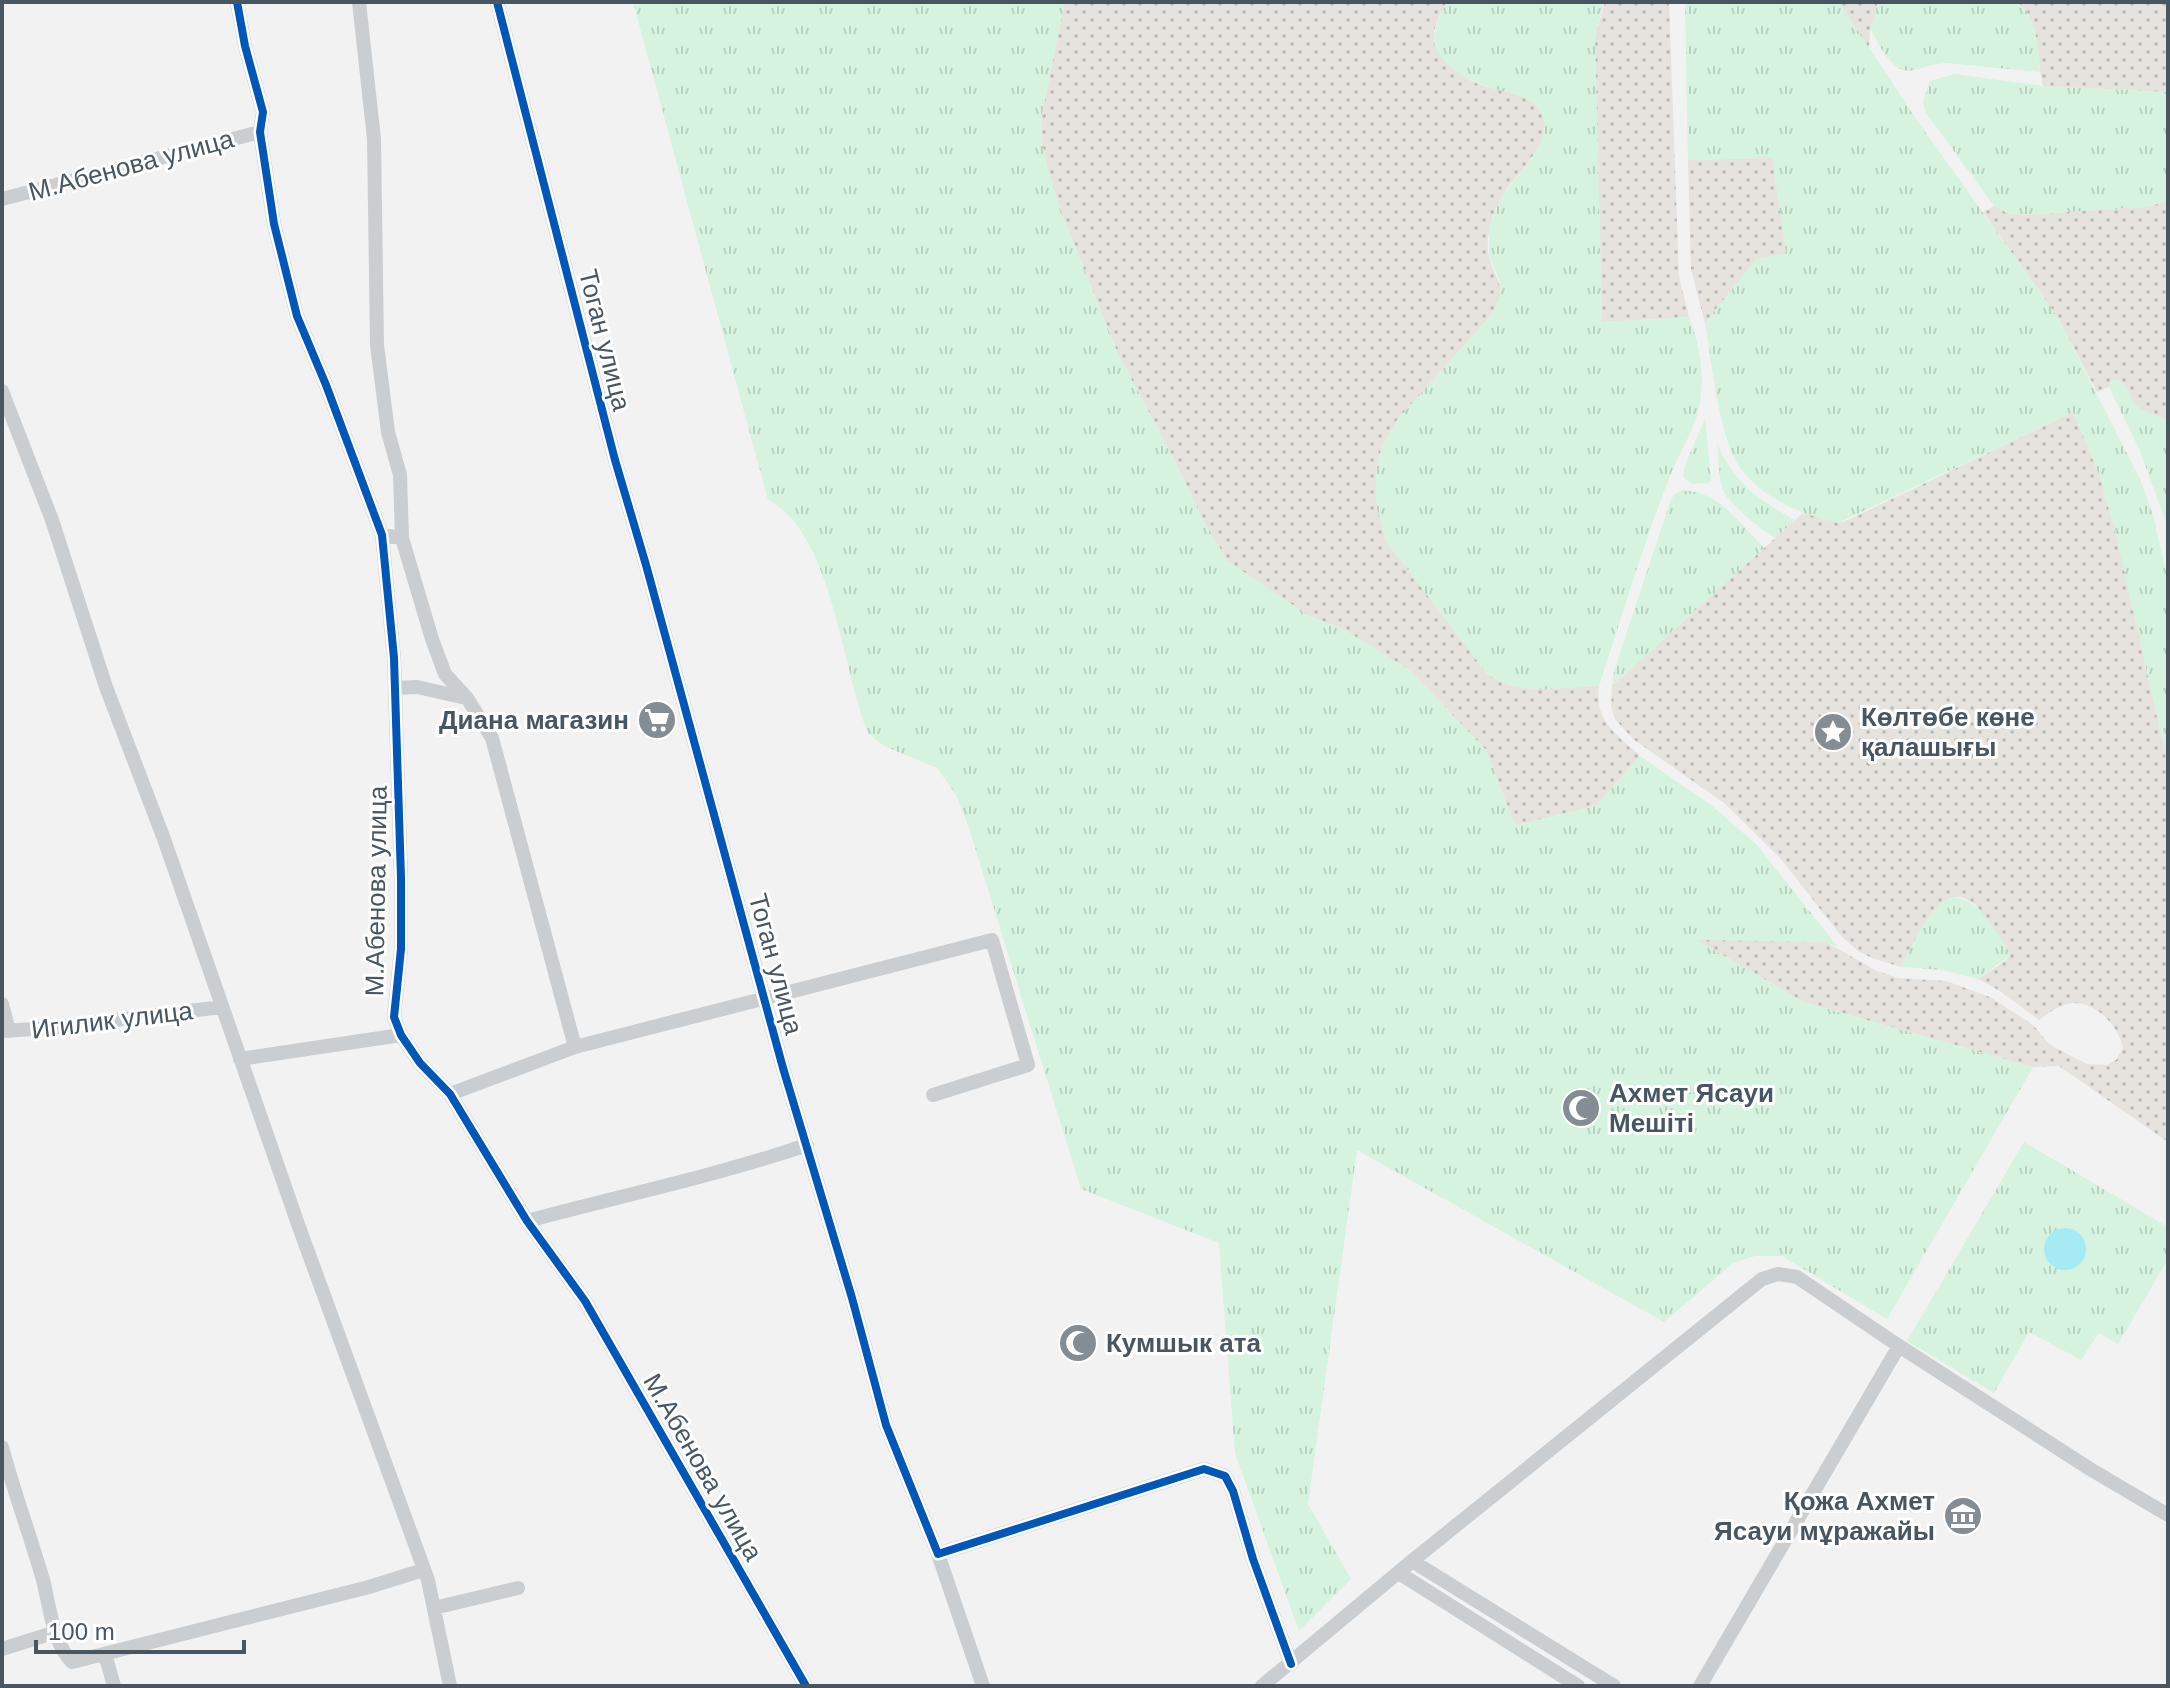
<svg xmlns="http://www.w3.org/2000/svg" width="2170" height="1688" font-family="Arial,sans-serif">
<style>
.grass{fill:url(#grass-tufts)}
.sand{fill:url(#sand-dots)}
.water{fill:#a6eaf3}
.lines{fill:none;stroke-linecap:round;stroke-linejoin:round}
.minor{stroke:#caced1;stroke-width:14}
.cycleway-casing{stroke:#fff;stroke-width:13}
.cycleway{stroke:#0057b8;stroke-width:8}
.labels{text-anchor:middle;dominant-baseline:central;stroke-width:6;stroke-linejoin:round;paint-order:stroke}
.street-label{font-size:26px;fill:#475660;stroke:#fff}
.poi-label{font-size:26px;font-weight:bold;fill:#475660;stroke:#fff;text-anchor:start}
</style>
<defs>
<pattern id="grass-tufts" width="24" height="20" patternUnits="userSpaceOnUse" patternTransform="scale(2)"><rect width="24" height="20" fill="#d5f3de"/><path d="M3 7l-1-3M5 7V3M7 7l1-3M15 17l-1-3M17 17v-4M19 17l1-3" fill="none" stroke="#b8d2c1"/></pattern>
<pattern id="sand-dots" width="8" height="8" patternUnits="userSpaceOnUse" patternTransform="scale(2)"><rect width="8" height="8" fill="#e6e3de"/><path d="M2 2h.1M6 6h.1" fill="none" stroke="#bcbbb7" stroke-width="1.8" stroke-linecap="round"/></pattern>
</defs>
<rect width="100%" height="100%" fill="#f2f2f2"/>
<path class="grass" d="M633 2H1065L1042 114 1047 166 1061 211 1119 356 1174 459 1202 518 1311 617 1340 627 1410 670 1486 750 1515 825 1596 806 1640 756 1711 805 1756 844 1838 947 1826 942 1699 941 1804 1002 2033 1067 1887 1319 1782 1256H1755L1733 1263 1664 1322 1357 1150 1308 1504 1351 1579 1299 1631 1235 1453 1219 1243 1081 1189 968 825 956 795 937 768 884 746 868 733C842 669 832 532 768 500Z
M1447 2H1604L1595 37 1602 322 1689 317C1699 344 1704 368 1701 396 1698 425 1681 449 1670 476 1643 545 1622 616 1599 686 1563 687 1514 697 1486 673L1386 541 1376 505V471L1381 448 1397 420 1492 314 1500 282 1489 255V230L1499 199 1535 155 1513 94C1464 81 1410 63 1447 2Z
M1685 2H1839L1918 122 2057 316 2140 479 2153 515 2168 580V766L2118 543 2100 477 2073 412 1838 523C1802 515 1761 498 1739 466 1718 434 1712 362 1705 323L1756 258 1785 253 1772 158 1688 160Z
M1878 2H2017C2039 18 2037 47 2040 72L1947 63C1935 63 1927 67 1915 70 1892 76 1880 45 1870 29Z
M1954 74 2043 86 2168 92V201L2147 207 2026 215 2007 213 1994 206 1926 113 1923 102 1930 81Z
M2111 380 2123 382 2130 395 2168 419V528L2140 451 2109 387Z
M1705 418 1711 480 1708 483 1692 484 1683 477C1685 458 1699 437 1705 418Z
M1717 444C1736 484 1757 499 1795 520L1775 538C1761 529 1729 505 1723 490 1718 476 1719 459 1717 444Z
M1681 491C1717 488 1741 525 1764 548L1612 686 1614 671 1670 502 1674 495Z
M1951 897C1978 898 2002 932 2010 955L1978 979 1942 970 1901 967C1914 943 1925 908 1951 897Z
M2024 1142 2168 1227V1259L2118 1344 2099 1333 2081 1360 2029 1332 1994 1393 1907 1341Z"/>
<path class="sand" d="M1065 2H1447C1436 20 1427 40 1442 58 1452 70 1462 77 1476 83 1493 91 1533 93 1541 113 1556 147 1509 177 1498 203 1491 219 1485 239 1489 257 1497 285 1508 284 1492 314L1397 420 1381 448 1376 471V505L1386 541 1486 673C1514 697 1563 687 1599 686 1594 722 1617 734 1640 756L1596 806 1515 825 1486 750 1410 670 1340 627 1311 617 1228 561 1202 518 1174 459 1119 356 1061 211 1047 166 1042 141V114Z
M1605 2H1669L1679 277 1689 317 1602 322 1595 37Z
M1839 2H1878L1870 29 1869 48Z
M2017 2H2168V92L2043 86C2036 58 2042 20 2017 2Z
M1772 158 1786 253 1756 259 1705 323 1691 270 1688 160Z
M2168 201V419C2158 416 2145 413 2137 406 2126 395 2130 379 2111 380L2109 387 2097 392 2057 316 1983 212 1994 206 2007 213 2026 215 2147 207Z
M2073 412 2100 477 2118 543 2168 766V1142L2059 1066 2033 1067 1804 1002 1697 940 1826 942 1877 971 1898 978 1946 981 1990 997 2033 1025 2050 1045 2087 1064 2107 1065 2116 1060 2123 1048C2118 1026 2098 1003 2074 1003 2062 1003 2048 1013 2039 1020L2000 991 1978 979 2005 961 2010 955C2005 941 1995 930 1986 918 1946 860 1918 935 1901 967L1872 958 1858 951 1842 937 1781 859 1724 803 1633 739 1615 719 1611 707 1612 686 1803 513 1838 523 1848 520Z"/>
<path class="water" d="M2044 1249a21 21 0 1 1 42 0a21 21 0 1 1-42 0Z"/>
<g class="lines">
<path class="minor" d="M237 2 245 46 263 112 260 132 274 224 297 316 326 385 382 535 394 658 401 878V949L394 1017 401 1035 420 1063 450 1094 527 1221 585 1301 806 1686
M359 2 374 139 377 345 388 432 400 475 402 538
M497 2 615 460 646 565 783 1068 852 1298 886 1425 938 1554 1204 1469 1225 1476 1233 1491 1253 1559 1291 1664
M2 199 260 132
M2 391 52 520 106 687 164 839 299 1227 428 1580 450 1686
M382 535 402 538 432 639 445 674 467 698 492 738 575 1047
M396 688 417 687 466 698
M2 1004 9 1031
M2 1031 50 1028 222 1007
M240 1059 401 1035
M450 1094 575 1047 992 940 1028 1065 933 1095
M527 1221C620 1196 715 1176 807 1145
M2 1447C14 1492 30 1535 43 1580 50 1606 52 1642 72 1662L369 1587 423 1570
M938 1554 983 1686
M1412 1561 1614 1686
M1399 1573 1578 1686
M434 1608 518 1588
M2 1649 56 1632
M105 1654 114 1686
M1262 1686 1412 1561 1762 1279 1778 1274 1797 1277 1899 1346
M1700 1686 1899 1346 2090 1469 2168 1515"/>
<defs>
<path id="cycleway" d="M237 2 245 46 263 112 260 132 274 224 297 316 326 385 382 535 394 658 401 878V949L394 1017 401 1035 420 1063 450 1094 527 1221 585 1301 806 1686
M497 2 615 460 646 565 783 1068 852 1298 886 1425 938 1554 1204 1469 1225 1476 1233 1491 1253 1559 1291 1664"/>
</defs>
<use href="#cycleway" class="cycleway-casing"/>
<use href="#cycleway" class="cycleway"/>
</g>
<defs>
<symbol id="supermarket-disc" viewBox="-11 -11 22 22"><circle r="9.5" fill="#838d93" stroke="#fff"/><path d="M-6-5.5h2.5l.6 2H6L4.5 2H-2.5L-4.4-4H-6ZM-1.5 3.2a1.3 1.3 0 1 0 .1 0ZM3 3.2a1.3 1.3 0 1 0 .1 0Z" fill="#fff"/></symbol>
<symbol id="sight-disc" viewBox="-11 -11 22 22"><circle r="9.5" fill="#838d93" stroke="#fff"/><path d="M0-6L1.8-2.2L6-1.7L2.9 1.2L3.7 5.4L0 3.3L-3.7 5.4L-2.9 1.2L-6-1.7L-1.8-2.2Z" fill="#fff"/></symbol>
<symbol id="mosque-disc" viewBox="-11 -11 22 22"><circle r="9.5" fill="#838d93" stroke="#fff"/><path d="M3.5-4.9A6 6 0 1 0 3.5 4.9A5 5 0 1 1 3.5-4.9Z" fill="#fff"/></symbol>
<symbol id="museum-disc" viewBox="-11 -11 22 22"><circle r="9.5" fill="#838d93" stroke="#fff"/><path d="M0-6L6-3V-2H-6V-3ZM-5-1h2V3h-2ZM-1-1h2V3h-2ZM3-1h2V3H3ZM-6 4H6V6H-6Z" fill="#fff"/></symbol>
</defs>
<g fill-rule="evenodd">
<use href="#supermarket-disc" x="635" y="698" width="44" height="44"/>
<use href="#sight-disc" x="1811" y="710" width="44" height="44"/>
<use href="#mosque-disc" x="1559" y="1086" width="44" height="44"/>
<use href="#mosque-disc" x="1056" y="1321" width="44" height="44"/>
<use href="#museum-disc" x="1941" y="1494" width="44" height="44"/>
</g>
<g class="labels">
<g class="street-label">
<text transform="translate(131 165) rotate(-15)">М.Абенова улица</text>
<text transform="translate(605 340) rotate(76)">Тоган улица</text>
<text transform="translate(376 891) rotate(-89)">М.Абенова улица</text>
<text transform="translate(776 964) rotate(75)">Тоган улица</text>
<text transform="translate(112 1020) rotate(-7)">Игилик улица</text>
<text transform="translate(703 1467) rotate(60)">М.Абенова улица</text>
</g>
<g class="poi-label">
<text x="1861" y="717">Көлтөбе көне<tspan x="1861" dy="30">қалашығы</tspan></text>
<text x="629" y="720" text-anchor="end">Диана магазин</text>
<text x="1609" y="1093">Ахмет Ясауи<tspan x="1609" dy="30">Мешіті</tspan></text>
<text x="1106" y="1343">Кумшык ата</text>
<text x="1935" y="1501" text-anchor="end">Қожа Ахмет<tspan x="1935" dy="30">Ясауи мұражайы</tspan></text>
</g>
</g>
<rect width="2170" height="1688" fill="none" stroke="#475660" stroke-width="8"/>
<path d="M36 1640v12h208v-12" fill="none" stroke="#475660" stroke-width="4"/>
<text x="48" y="1640" font-size="24" fill="#475660" stroke="#ffffff" stroke-width="6" paint-order="stroke">100 m</text>
</svg>
